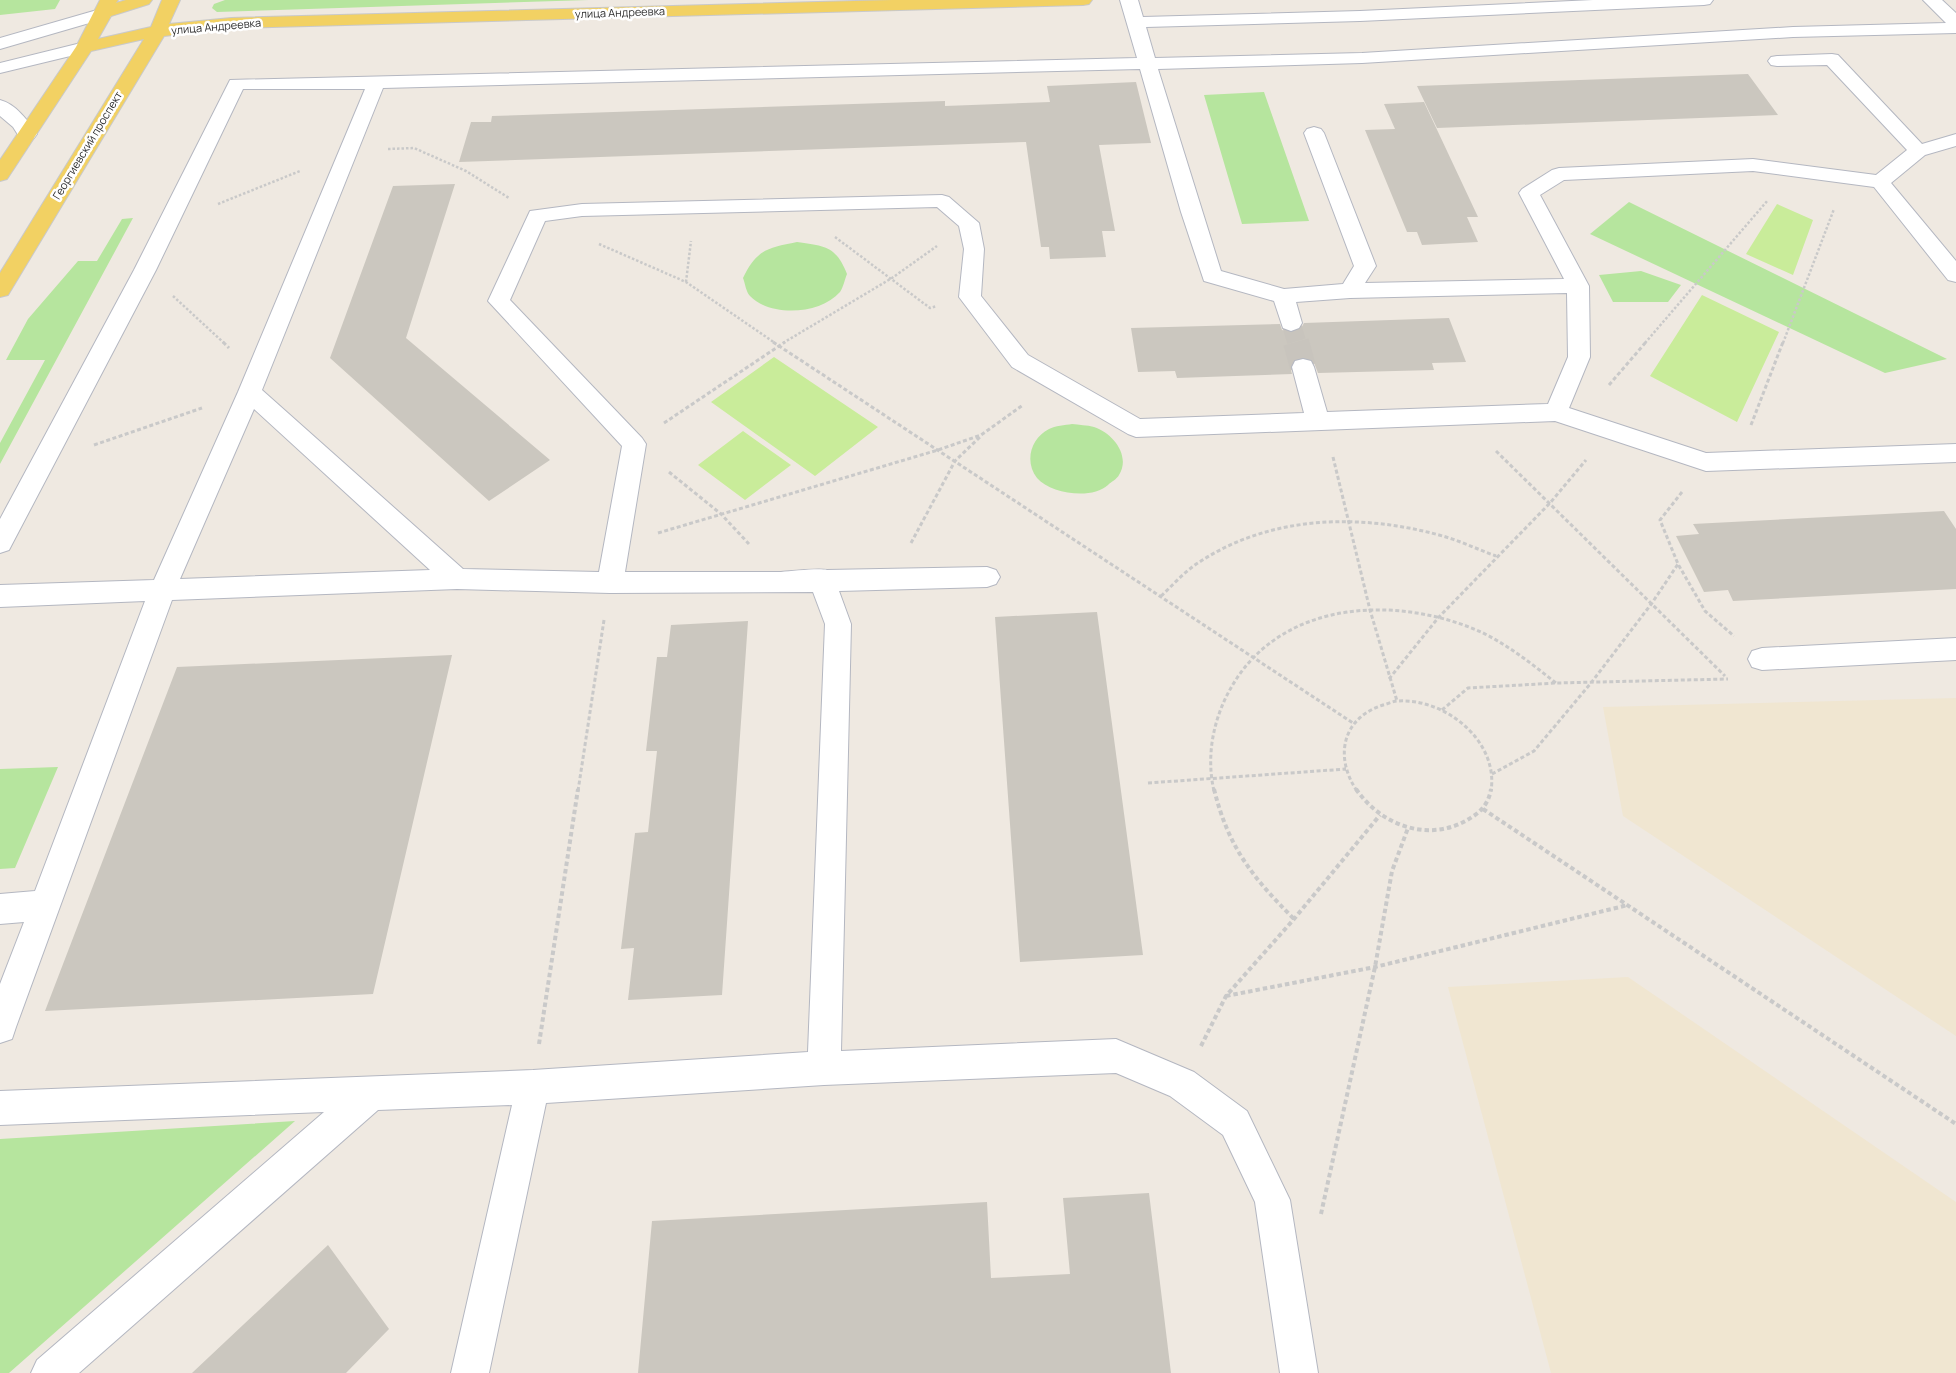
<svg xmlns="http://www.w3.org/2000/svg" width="1956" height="1373" font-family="Manrope,sans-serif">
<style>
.education{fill:#f0e6d1}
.green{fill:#b6e59e}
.pitch{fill:#c9ec9a}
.building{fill:#cbc7bf}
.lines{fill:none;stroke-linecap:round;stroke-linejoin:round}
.minor-tunnel-far1{stroke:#c8c4bd;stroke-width:19;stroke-dasharray:19 10;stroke-linecap:butt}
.minor-tunnel{stroke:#c8c4bd;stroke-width:26;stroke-dasharray:26 12;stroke-linecap:butt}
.minor-casing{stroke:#b4b7c1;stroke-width:2}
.major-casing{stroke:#c9c9c9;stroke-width:2}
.path-far2{stroke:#c9c9c9;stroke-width:2.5;stroke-dasharray:2.5 2;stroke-linecap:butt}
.path-far1{stroke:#c9c9c9;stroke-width:3;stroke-dasharray:4 2.5;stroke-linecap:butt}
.path{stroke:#c9c9c9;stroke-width:4;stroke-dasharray:4.5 3;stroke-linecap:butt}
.minor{fill:#fff;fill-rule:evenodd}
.major{fill:#f2d163;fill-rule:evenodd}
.labels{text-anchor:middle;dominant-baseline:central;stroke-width:5;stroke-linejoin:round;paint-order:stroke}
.far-street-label{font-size:11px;fill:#2e2e2e;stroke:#fff}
</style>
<rect width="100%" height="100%" fill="#efe9e1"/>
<path class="education" d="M1956 698V1036L1623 816 1603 707Z
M1628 977 1956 1202V1373H1551L1448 987Z"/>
<path class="green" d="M0 0H60L55 9 0 15Z
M225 0H589L217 12 212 8 214 4Z
M1264 92 1309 221 1242 224 1204 95Z
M1629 202 1947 359 1885 373 1590 234Z
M133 218 0 464V443L45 360H6L28 319 78 261H97L122 219Z
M797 242C825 246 836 246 847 274 845 279 843 288 840 292 820 315 770 317 750 296 746 292 745 283 743 278 757 249 768 248 797 242Z
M1641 271 1681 285 1668 302H1613L1599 275Z
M1072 424C1079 425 1087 425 1094 427 1113 433 1131 456 1119 475 1117 479 1111 482 1108 485 1092 500 1051 494 1037 478 1024 461 1031 438 1049 429 1055 426 1065 425 1072 424Z
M58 767 15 868 0 869V769Z
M295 1121 9 1373H0V1139Z"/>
<path class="pitch" d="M1777 204 1813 220 1793 275 1746 254Z
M1702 295 1779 332 1737 422 1650 376Z
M774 357 878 427 815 476 711 402Z
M743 431 791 465 745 500 698 465Z"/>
<path class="building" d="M1748 74 1778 115 1437 128 1417 86Z
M1136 82 1151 143 1099 145 1115 231H1102L1106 257 1050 259 1049 247H1041L1026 142 459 162 471 122H491L492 116 945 101V106L1050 102 1047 86Z
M1424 102 1478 217H1467L1478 242 1422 245 1417 232H1407L1365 130 1395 129 1384 104Z
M455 184 406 338 550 460 489 501 330 358 393 186Z
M1449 318 1466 362 1432 363 1434 370 1318 373 1313 360 1303 357 1293 360 1290 367 1292 374 1177 378 1175 371 1138 372 1131 328 1280 324 1282 330 1292 333 1300 330 1304 323Z
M1944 511 1956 529V589L1733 601 1728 590 1704 592 1676 536 1699 534 1693 524Z
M1097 612 1143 955 1020 962 995 617Z
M748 621 722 995 628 1000 634 948 621 949 635 833 648 832 657 751H646L657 657H667L671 625Z
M452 655 373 994 45 1011 177 667Z
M1149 1193 1171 1373H638L652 1221 987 1202 991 1278 1070 1274 1063 1198Z
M328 1245 389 1329 346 1373H192Z"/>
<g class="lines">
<path class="minor-tunnel-far1" d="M1291 323 1297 343"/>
<path class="minor-tunnel" d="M1296 342 1303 367"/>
<defs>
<path id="minor" d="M1120 0H1138L1143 17 1360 11 1593 0H1713L1710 4 1704 5 1360 21 1146 27 1155 58 1362 53 1793 27 1946 23 1923 0H1942L1956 13V33L1793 37 1362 63 1158 69 1221 271 1284 289 1343 284 1354 266 1304 133 1307 129 1314 127 1321 129 1324 133 1376 266 1365 283 1564 279 1519 193 1522 189 1552 170 1559 168 1753 159 1876 175 1907 150 1827 65 1777 66 1771 65 1768 61 1771 57 1777 56 1832 54 1838 55 1922 144 1956 134V146L1925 155 1891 183 1956 261V282L1948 280 1874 187 1753 171 1564 180 1540 195 1589 286 1590 357 1569 408 1706 453 1956 444V462L1706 471 1555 421 1136 437 1128 434 1012 367 959 297 964 249 959 226 937 207 582 216 545 221 510 300 642 438 646 444 625 572C677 572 729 572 781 572 792 571 819 568 827 570L987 567 996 570 1000 577 996 584 987 587 839 591 851 624 841 1051 1116 1039 1194 1072 1247 1111 1290 1200 1318 1373H1280L1255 1202 1223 1135 1170 1096 1116 1073 824 1085 546 1103 489 1373H451L512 1105 378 1110 79 1373H31L37 1360 324 1112 0 1125V1091L533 1070 808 1052 825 624 813 592 610 593 457 589 172 600 16 1027 12 1039 0 1043V984L24 922 0 924V894L35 891 145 601 0 607V585L154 580 238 392 365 89H243L156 270 9 550 0 553V519L134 270 230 80 1137 58ZM1140 69 1181 212 1204 281 1274 301 1283 328 1291 331 1299 328 1302 323 1296 302 1350 298 1567 293 1568 357 1548 404 1327 412 1314 367 1311 361 1303 359 1295 361 1292 367 1304 413 1140 419 1028 355 981 296 984 249 979 223 949 197 942 195 582 204 530 211 488 301 622 446 599 572 463 569 262 390 383 88ZM254 409 430 570 180 579Z
M104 8 110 9 113 13 110 17 0 49V38Z
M85 42 91 43 94 47 91 51 0 73V63Z
M0 100C16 104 28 121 37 134L34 138 27 140 20 138 13 127 0 116Z
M1956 638V660L1762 670 1752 667 1748 659 1752 651 1762 648Z"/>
<path id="major" d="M100 0H118L116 3 126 0H152L149 4 111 16 98 39 151 27 162 0H180L169 24 231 18 892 0H1092L1089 4 1083 5 231 28 164 36 8 295 0 297V273L144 39 91 51 7 179 0 181V160L76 47Z"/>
</defs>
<use href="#minor" class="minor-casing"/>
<use href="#major" class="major-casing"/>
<path class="path-far2" d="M388 149 414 148 466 171 509 198
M218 204 300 171
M835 237 930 308 937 306
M599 244 686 282 775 343
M686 282 691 241
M173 296 224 343
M783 343 892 278 937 246
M1645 343 1768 200
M1783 343 1834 209"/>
<path class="path-far1" d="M223 342 229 348
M773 342 1353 723
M1609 385 1646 342
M664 423 785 342
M1751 425 1783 342
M94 445 202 408
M1496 451 1725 676
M1333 457 1370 610 1397 701
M669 472 721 514 749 544
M1682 492 1660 520 1678 564 1705 611 1734 636
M658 533 938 450 981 435 1023 405
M911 543 955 461 981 436
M1161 596C1173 585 1184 572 1198 563 1271 514 1364 513 1446 537 1463 542 1479 550 1496 556
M1389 679 1438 618 1550 503 1586 460
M1442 710 1468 688 1556 683 1728 679
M1492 774 1534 751 1591 683 1652 603 1678 564
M1148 783 1346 769
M578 791 604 620
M1214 791C1205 752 1215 711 1237 678 1290 599 1400 596 1481 632 1508 645 1532 664 1556 683
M1357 791C1334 757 1342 718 1383 705 1388 704 1393 701 1398 701 1445 698 1499 741 1491 791"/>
<path class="path" d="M1214 789C1228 847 1253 878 1294 919
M1356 789C1382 827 1432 844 1472 817 1482 811 1489 802 1491 789
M1483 809 1956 1124
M1226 996 1375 967 1628 905
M539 1044 578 789
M1201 1046 1226 996 1294 919 1380 815
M1321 1214 1375 967 1392 871 1408 828"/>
<use href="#minor" class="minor"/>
<use href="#major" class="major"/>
</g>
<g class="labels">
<g class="far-street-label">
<text transform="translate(620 12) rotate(-2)">улица Андреевка</text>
<text transform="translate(216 26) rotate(-5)">улица Андреевка</text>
<text transform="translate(87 145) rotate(-59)">Георгиевский проспект</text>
</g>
</g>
</svg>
